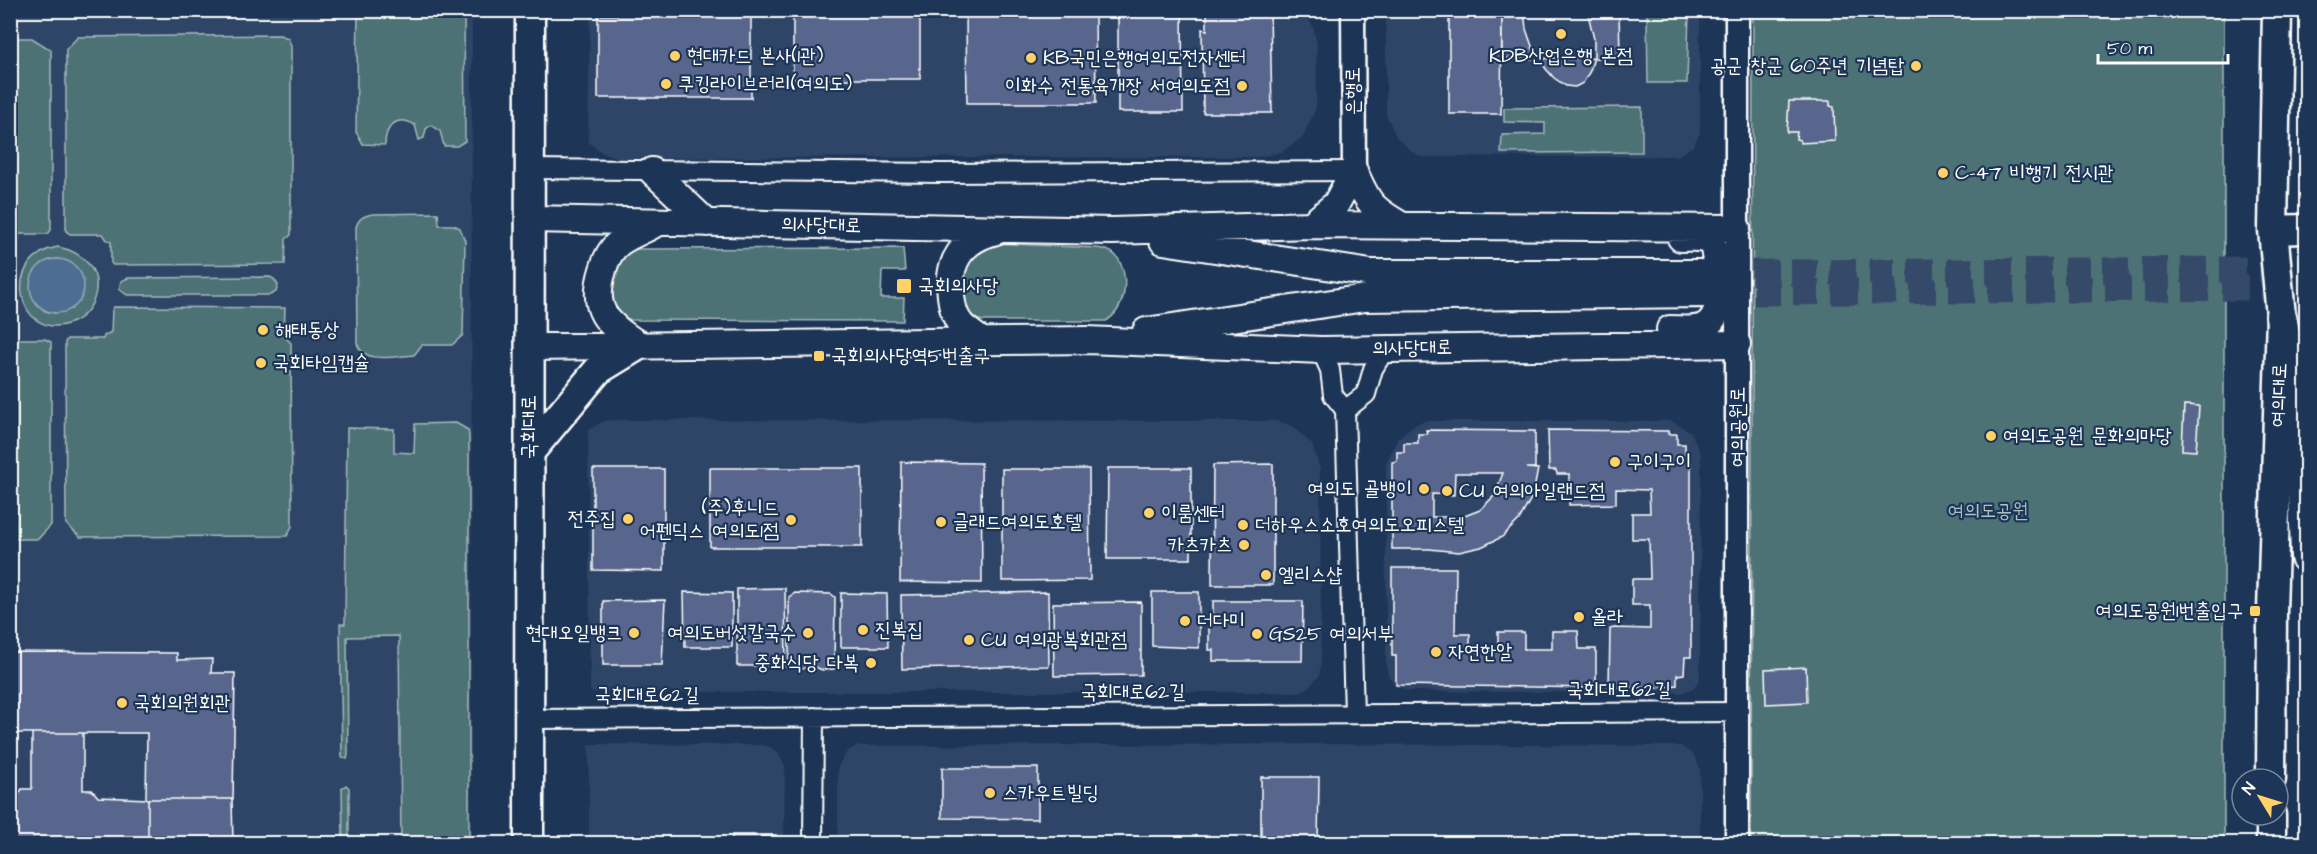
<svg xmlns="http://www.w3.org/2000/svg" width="2317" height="854" font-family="'Architects Daughter','Poor Story',sans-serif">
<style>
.built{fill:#2f4468}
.green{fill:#4d7274;stroke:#a6b8ba;stroke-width:1.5;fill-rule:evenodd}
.water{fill:#4d6e92;stroke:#94a8be;stroke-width:1.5}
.building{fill:#58668e;stroke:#fff;stroke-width:1.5;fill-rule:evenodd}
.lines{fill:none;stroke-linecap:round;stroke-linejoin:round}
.secondary-tunnel{stroke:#344968;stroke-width:26;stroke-dasharray:26 13;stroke-linecap:butt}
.minor-casing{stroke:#fff;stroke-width:22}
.tertiary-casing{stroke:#fff;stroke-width:27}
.secondary-casing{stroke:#fff;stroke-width:30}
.primary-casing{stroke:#fff;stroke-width:33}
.trunk-casing{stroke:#fff;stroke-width:34}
.minor{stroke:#1d3557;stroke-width:18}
.tertiary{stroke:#1d3557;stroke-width:22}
.secondary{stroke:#1d3557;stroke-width:26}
.primary{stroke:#1d3557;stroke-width:28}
.trunk{stroke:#1d3557;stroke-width:30}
.poi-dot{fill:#ffd166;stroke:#1d3557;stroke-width:2}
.labels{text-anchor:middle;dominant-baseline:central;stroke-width:4.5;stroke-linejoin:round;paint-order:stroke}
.poi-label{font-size:20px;fill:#fff;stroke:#1d3557;text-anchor:start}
.street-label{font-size:20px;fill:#fff;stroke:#1d3557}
.park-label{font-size:20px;fill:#afc0c0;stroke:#1d3557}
</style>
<rect width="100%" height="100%" fill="#1d3557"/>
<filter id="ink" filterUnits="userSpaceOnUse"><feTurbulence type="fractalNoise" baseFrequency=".0167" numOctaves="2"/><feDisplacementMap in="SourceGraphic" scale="12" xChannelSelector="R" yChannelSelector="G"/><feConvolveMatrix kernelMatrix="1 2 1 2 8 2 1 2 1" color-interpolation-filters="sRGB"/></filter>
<g filter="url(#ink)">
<path class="built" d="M1303 10 1313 27 1317 44 1316 108 1303 137 1282 152 1259 157 619 158 603 153 588 142 590 11Z
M10 11H472L471 843H11Z
M1386 11H1700V133L1693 146 1678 156 1422 157 1412 152 1397 138 1386 115Z
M613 420 1277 421 1292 426 1312 444 1320 469 1321 663 1319 676 1308 688 1299 692H590L588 430 604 421Z
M1424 421H1671L1691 432 1701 455 1700 679 1694 688 1681 693 1409 691 1396 686 1388 675 1386 665V463L1398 438 1411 427Z
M589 744 763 745 770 747 778 753 785 766 784 843H589Z
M1318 744 1681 746 1694 755 1700 768V843L838 844V766L846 753 856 746Z"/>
<path class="green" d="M358 11H464L465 141 457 146H444L440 131 431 125 426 129 424 138 419 140 415 125C396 114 385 127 385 145L363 144 356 132Z
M1647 11H1689L1687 83H1648Z
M1753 11H2224V843L1751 844Z
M280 35 288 38 291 46V235L286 239 285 264 113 265 111 263V242L107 240 103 234H70L66 231V49L78 37Z
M11 38H32L51 50V230L48 234H13L11 238Z
M1642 107V152L1501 153 1502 135 1545 134V123L1504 122V108Z
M438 213 439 225H454L460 228 465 241 463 335 452 345H422L414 355C397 356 363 365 357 343L356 227C359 218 363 216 373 214Z
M994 243 1097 248C1106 249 1116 253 1120 262 1129 281 1125 310 1106 321H985C979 320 967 319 964 312 958 300 961 272 964 260Z
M58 247C84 252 103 272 94 299 89 312 80 320 68 324 17 340 0 257 58 247ZM57 259 66 261 72 309 54 313 45 311 38 305 33 297 35 271 41 265Z
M903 248 905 271H882L881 298H904L903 321 631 320C605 311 603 274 623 256 626 253 632 251 636 249Z
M270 277 274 279 278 285 276 292 270 295H127L119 289 121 281 128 278Z
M114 307 285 308 284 336 291 343 292 526 287 536 80 537 66 524 65 342 67 339H103L104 336 111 332 112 310Z
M11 334 14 339H45L51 342V525L38 539H11Z
M456 423 468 430 469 436V843H401L399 636 347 637 348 755 347 759 342 757 340 624H345L347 428 394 429V452L414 453 415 424Z
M346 785 349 788V843H343L342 788Z"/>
<path class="water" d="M30 286a27 27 0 1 1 54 0a27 27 0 1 1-54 0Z"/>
<path class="building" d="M1118 10H1182L1183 112H1118Z
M1207 10H1270L1272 113H1203L1202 29 1207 30Z
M1449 10H1502L1501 114H1449Z
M1502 10H1619L1620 58 1502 59Z
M1524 10H1587L1594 39V58L1590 71 1583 83 1575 87 1566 86 1554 78 1546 69 1533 49 1526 29Z
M966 14H1095L1096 103H967Z
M598 15H751V98H598Z
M793 15H920V79H793Z
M1789 101H1830V106L1834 107 1835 141 1800 143V140L1796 139 1797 132H1787Z
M2184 405 2199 406 2196 451 2182 450Z
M1426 430 1535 431V468H1527L1538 469 1533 495 1519 520 1502 537 1481 547 1459 552 1429 549H1392V462L1397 461V452H1404V443H1418V434H1427ZM1455 473H1503L1494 496 1480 510 1462 517H1432V494L1454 495Z
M1548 430 1668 431V434H1677V444H1685V462H1691V657H1685L1684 674 1677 675V685L1657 688 1609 687 1610 629 1614 628 1650 629V605H1632V579H1650L1649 539H1632V513H1650L1649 490 1616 489V504L1569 505V474H1557L1556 470H1549Z
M901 462 981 463 982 583 900 582Z
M1273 464V585H1212L1213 465Z
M710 468H862V547H710Z
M1108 468H1191V559H1107Z
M593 469H664V571L593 570Z
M1002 469H1089L1090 580 1002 581Z
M1392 568H1456L1455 634H1470V649H1498V632H1524V649H1552V631H1578L1579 649H1596V688L1396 685V656H1392Z
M785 588 786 666H737V589Z
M684 592 732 593V647H685Z
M1048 592 1049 666 902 669 901 595Z
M1152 592H1199V648L1152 646Z
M795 593 831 594 835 597 834 669 822 670 811 665 800 670 789 667V597Z
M841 593 887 594 888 647H841Z
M665 600 662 665H603V601Z
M1213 601H1303L1302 661H1213V650H1209V623H1213Z
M1141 602V675L1054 676 1053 603Z
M10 652 177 653V660L212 659 211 673H235L233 799H146L147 733H10Z
M1806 667 1807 702 1766 704 1765 669Z
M32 733H83V790H92L98 797 148 799V844H10V798L17 797 22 789H32Z
M942 768H1038V819L942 818Z
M1261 777H1319L1318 844H1261Z
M148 799H232L233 844H148Z
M732 835H776V844H732Z
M654 838H682V844H654Z"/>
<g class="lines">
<path class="secondary-tunnel" d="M1713 273 2306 269
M1715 293 2306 287"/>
<defs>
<path id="minor" d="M530 169 943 173 1354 171
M1321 350 1330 370 1333 395 1345 410 1354 713
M1345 410 1366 394 1373 369 1385 349
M529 719 1738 712
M813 844 814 717"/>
<path id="tertiary" d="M1353 10 1354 171
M1737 10V844"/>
<path id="secondary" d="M652 171 707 223
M1354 171C1368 203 1371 208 1401 225
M530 219 1112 231 1311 225 1737 228
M1311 225 1336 204 1354 171
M1163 241 1371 273H1700
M1670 329C1681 329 1693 331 1703 327 1728 316 1717 269 1714 248 1708 235 1694 238 1681 238
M1146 331 1365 298 1702 294
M981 341C975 335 965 330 960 323 954 316 952 305 951 296 947 261 962 240 996 231
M639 345C607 323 590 311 603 270 605 261 611 249 619 243 630 235 645 230 656 223
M530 347 1087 340 1321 350 1737 344"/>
<path id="primary" d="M2273 230 2306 229
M529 453 598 370 639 345
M2271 779 2272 611 2281 316 2273 230 2277 10
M529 844 530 10
M2271 844V815"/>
<path id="trunk" d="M2281 316 2302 428 2306 557"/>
</defs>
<use href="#minor" class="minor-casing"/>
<use href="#tertiary" class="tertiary-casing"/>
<use href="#secondary" class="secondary-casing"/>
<use href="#primary" class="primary-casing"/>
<use href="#trunk" class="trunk-casing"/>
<use href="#minor" class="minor"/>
<use href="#tertiary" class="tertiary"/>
<use href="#secondary" class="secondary"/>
<use href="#primary" class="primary"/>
<use href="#trunk" class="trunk"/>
</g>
</g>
<g class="poi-dot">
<circle cx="1561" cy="34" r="6"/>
<circle cx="675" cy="56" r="6"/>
<circle cx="1031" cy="58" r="6"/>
<circle cx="1916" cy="66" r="6"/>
<circle cx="666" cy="84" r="6"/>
<circle cx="1242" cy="86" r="6"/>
<circle cx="1943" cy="173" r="6"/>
<rect x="896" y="278" width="16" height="16" rx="3"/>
<circle cx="263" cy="330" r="6"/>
<rect x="813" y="350" width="12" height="12" rx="3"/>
<circle cx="261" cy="363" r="6"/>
<circle cx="1991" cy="436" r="6"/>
<circle cx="1615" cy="462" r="6"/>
<circle cx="1424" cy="489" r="6"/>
<circle cx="1447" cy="491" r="6"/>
<circle cx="1149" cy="513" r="6"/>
<circle cx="628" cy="519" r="6"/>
<circle cx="791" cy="520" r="6"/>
<circle cx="941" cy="522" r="6"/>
<circle cx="1243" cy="525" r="6"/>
<circle cx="1244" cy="545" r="6"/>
<circle cx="1266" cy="575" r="6"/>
<rect x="2249" y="605" width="12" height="12" rx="3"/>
<circle cx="1579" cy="617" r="6"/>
<circle cx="1185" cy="621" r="6"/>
<circle cx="863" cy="630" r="6"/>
<circle cx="634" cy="633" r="6"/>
<circle cx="808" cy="633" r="6"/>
<circle cx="1257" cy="634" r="6"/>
<circle cx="969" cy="640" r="6"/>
<circle cx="1436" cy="652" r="6"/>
<circle cx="871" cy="663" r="6"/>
<circle cx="122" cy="703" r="6"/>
<circle cx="990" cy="793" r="6"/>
</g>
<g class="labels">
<g class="poi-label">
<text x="687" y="56">현대카드 본사(1관)</text>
<text x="1561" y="56" text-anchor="middle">KDB산업은행 본점</text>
<text x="1043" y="58">KB국민은행여의도전자센터</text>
<text x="1904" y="66" text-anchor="end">공군 창군 60주년 기념탑</text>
<text x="678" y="84">쿠킹라이브러리(여의도)</text>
<text x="1230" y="86" text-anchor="end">이화수 전통육개장 서여의도점</text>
<text x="1955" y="173">C-47 비행기 전시관</text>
<text x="918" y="286">국회의사당</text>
<text x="275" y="330">해태동상</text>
<text x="831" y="356">국회의사당역5번출구</text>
<text x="273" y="363">국회타임캡슐</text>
<text x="2003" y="436">여의도공원 문화의마당</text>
<text x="1627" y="462">구이구이</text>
<text x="1412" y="489" text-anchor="end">여의도 골뱅이</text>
<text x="1459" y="491">CU 여의아일랜드점</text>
<text x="779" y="508" text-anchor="end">(주)후니드<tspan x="779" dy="23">어펜딕스 여의도1점</tspan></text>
<text x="1161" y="513">이룸센터</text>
<text x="616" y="519" text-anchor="end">전주집</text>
<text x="953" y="522">글래드여의도호텔</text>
<text x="1255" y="525">더하우스소호여의도오피스텔</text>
<text x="1232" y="545" text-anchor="end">카츠카츠</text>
<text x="1278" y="575">엘리스샵</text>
<text x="2243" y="611" text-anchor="end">여의도공원1번출입구</text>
<text x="1591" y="617">올라</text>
<text x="1197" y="621">더다미</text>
<text x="875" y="630">진복집</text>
<text x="622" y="633" text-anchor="end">현대오일뱅크</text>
<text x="796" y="633" text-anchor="end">여의도버섯칼국수</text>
<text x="1269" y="634">GS25 여의서부</text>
<text x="981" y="640">CU 여의광복회관점</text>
<text x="1448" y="652">자연한알</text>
<text x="859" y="663" text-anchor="end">중화식당 다복</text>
<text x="134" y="703">국회의원회관</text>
<text x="1002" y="793">스카우트빌딩</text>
</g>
<g class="street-label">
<text transform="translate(1353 91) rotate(-90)">은행로</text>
<text transform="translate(821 225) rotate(1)">의사당대로</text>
<text transform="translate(1412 348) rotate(-1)">의사당대로</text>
<text transform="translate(2279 395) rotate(-88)">여의대로</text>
<text transform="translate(529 427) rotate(-90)">국회대로</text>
<text transform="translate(1738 427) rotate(-90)">여의공원로</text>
<text x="1619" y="690">국회대로62길</text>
<text x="1133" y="692">국회대로62길</text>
<text x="647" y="695">국회대로62길</text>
</g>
<g class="park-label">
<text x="1988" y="511">여의도공원</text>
</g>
</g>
<rect width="2317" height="854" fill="none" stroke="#1d3557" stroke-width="36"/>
<rect x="18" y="18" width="2281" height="818" fill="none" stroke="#fff" stroke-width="2" filter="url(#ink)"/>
<g transform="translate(2260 797) rotate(308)"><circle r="28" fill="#1d3557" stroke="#77869a" stroke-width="1.5"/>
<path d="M0-4.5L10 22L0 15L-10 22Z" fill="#ffd166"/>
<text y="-9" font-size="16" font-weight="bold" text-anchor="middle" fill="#ffffff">N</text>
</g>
<path d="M2098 54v9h130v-9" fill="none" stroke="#ffffff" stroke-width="3"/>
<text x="2107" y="54" font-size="18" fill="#ffffff" stroke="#1d3557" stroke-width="4.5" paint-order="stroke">50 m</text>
</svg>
